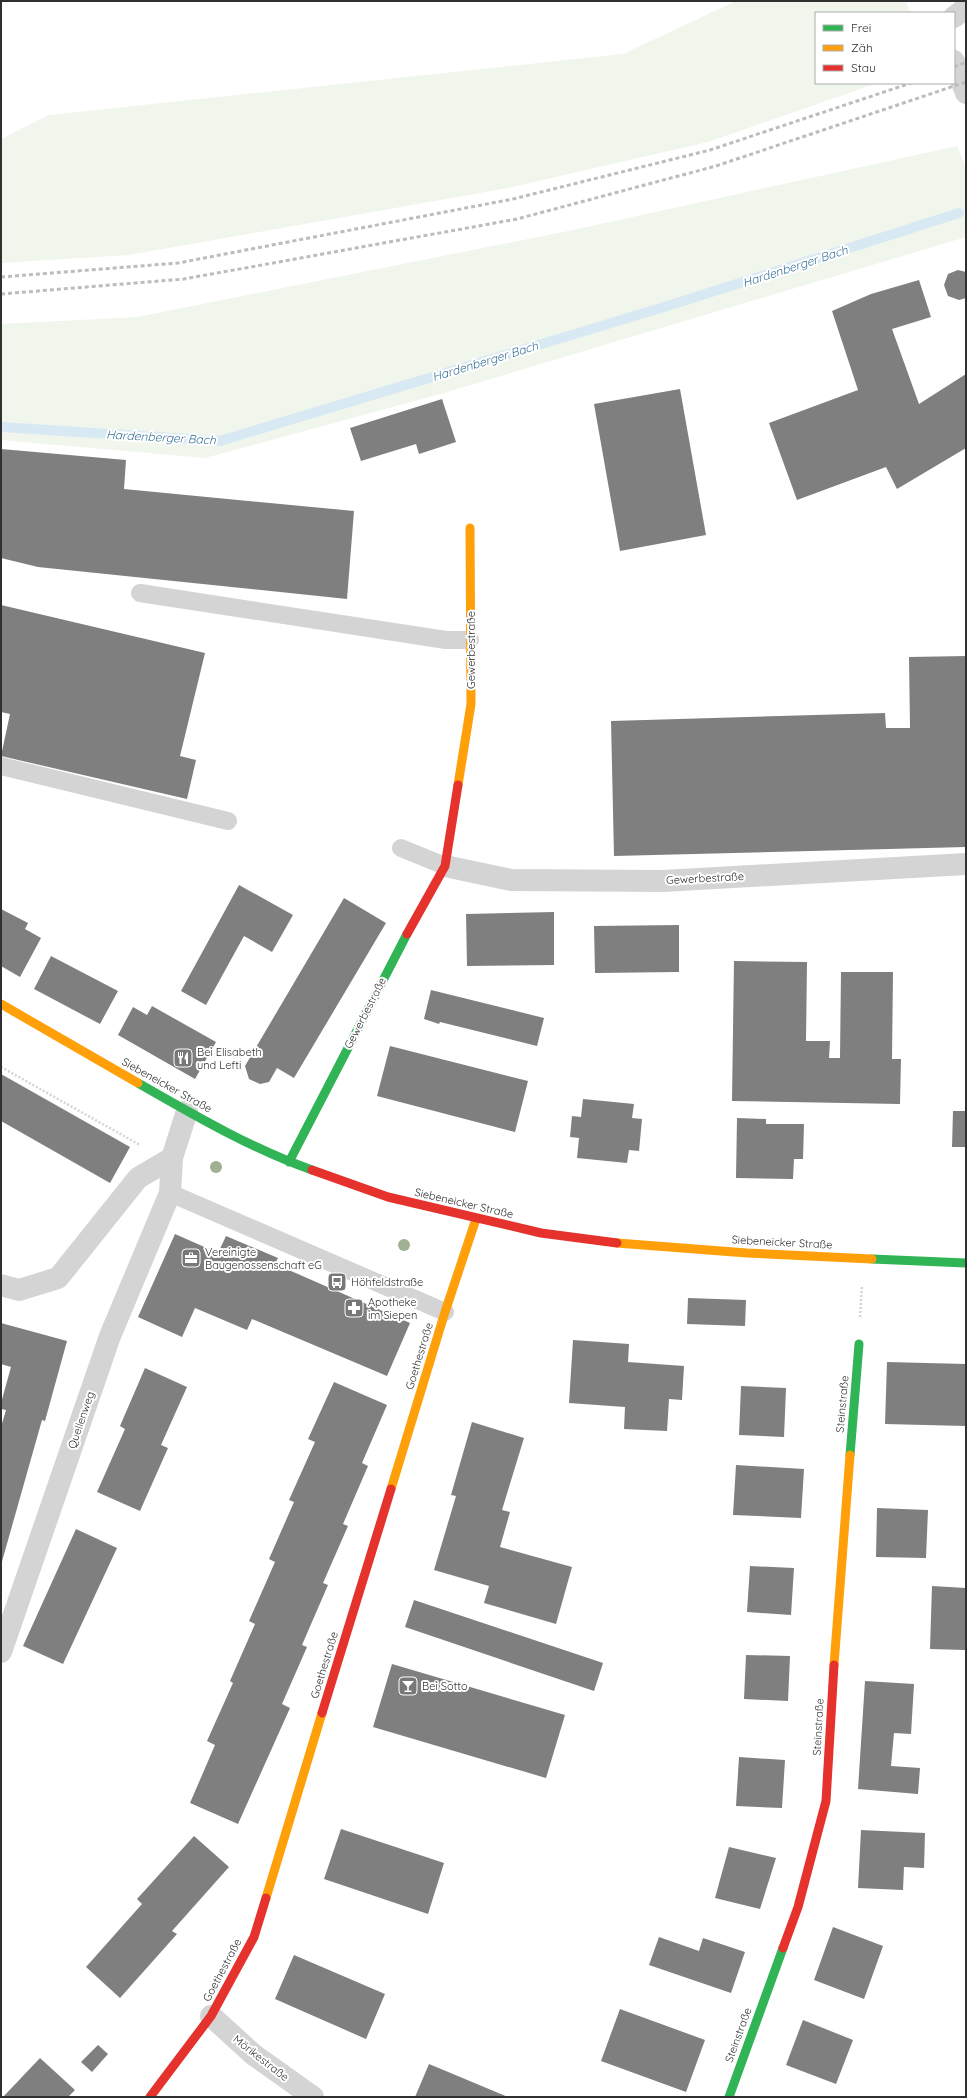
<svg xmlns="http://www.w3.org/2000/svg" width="967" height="2098" font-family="Quicksand,sans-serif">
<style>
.green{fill:#f1f6ec}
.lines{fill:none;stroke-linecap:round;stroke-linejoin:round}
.stream{stroke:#d8e9f3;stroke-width:10}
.building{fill:#7f7f7f}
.path{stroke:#d4d4d4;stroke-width:2.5;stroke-dasharray:2 2;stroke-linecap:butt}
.lane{stroke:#d4d4d4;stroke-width:18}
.street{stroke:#d4d4d4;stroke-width:22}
.fast{stroke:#30b455;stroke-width:9}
.slow{stroke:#ff9f0a;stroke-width:9}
.jam{stroke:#e5322d;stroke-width:9}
.rail{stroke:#bcbcbc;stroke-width:3;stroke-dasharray:4 3;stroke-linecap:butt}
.tree{fill:#9fb093}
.labels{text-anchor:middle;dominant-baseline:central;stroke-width:4;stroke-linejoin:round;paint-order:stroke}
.street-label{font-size:11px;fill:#303030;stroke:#fff}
.poi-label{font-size:11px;fill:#303030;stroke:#fff;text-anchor:start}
.water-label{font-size:12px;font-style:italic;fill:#387098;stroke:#fff}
</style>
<rect width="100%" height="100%" fill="#fff"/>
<path class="green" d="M736 1H906L910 13H816V83H878L708 142 508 188 129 255 1 263V139L49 115 623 54Z
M957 146 966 167V237L444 393 205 458 1 440V324L137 317 573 230Z"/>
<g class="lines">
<path class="stream" d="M1 427 220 441 661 308 959 213"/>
</g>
<path class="building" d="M958 270 966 272V298L959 300 948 296 944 285 948 274Z
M919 280 931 317 892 329 919 404 966 374V448L897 489 886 467 797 500 769 423 858 390 832 311 871 294Z
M680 389 706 535 620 551 594 404Z
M442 399 456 442 419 454 416 444 361 461 350 428Z
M1 449 126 460 124 489 354 511 347 599 38 567 1 558Z
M1 605 205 653 180 756 196 760 187 799 1 756 10 714 1 712Z
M966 656V847L614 856 611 721 885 713 886 728H910L909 657Z
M239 885 293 915 272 952 244 936 206 1005 181 991Z
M344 898 386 923 294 1078 277 1068 269 1082 260 1084 249 1079 245 1066Z
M1 909 28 923 25 929 41 938 20 977 1 966Z
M554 912V965L467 966 466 914Z
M679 925V972L595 973 594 926Z
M51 956 118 991 100 1024 34 989Z
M734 961 807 962 806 1041H830L829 1058H840L841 972H893L892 1059H901L900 1104 732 1101Z
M431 990 544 1018 537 1046 440 1022 439 1024 424 1019Z
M152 1006 216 1042 195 1079 118 1035 133 1007 147 1015Z
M390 1046 528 1081 515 1132 377 1096Z
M1 1074 130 1147 110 1183 1 1121Z
M583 1099 634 1104 632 1118 642 1119 639 1151 629 1150 627 1163 577 1158 579 1138 570 1137 572 1116 581 1117Z
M953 1111H966V1147H952Z
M737 1118 766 1119V1124H804L803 1159H794L793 1179 736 1178Z
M175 1234 218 1253 226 1236 278 1258 275 1264 410 1323 387 1376 252 1319 247 1330 195 1308 182 1337 138 1317Z
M688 1298 746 1300 745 1326 687 1324Z
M1 1323 67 1341 45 1421 42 1420 1 1565V1427L6 1410 1 1409V1403L11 1367 1 1364Z
M573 1340 629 1344 628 1362 684 1366 682 1400 669 1399 667 1431 624 1429 625 1407 569 1403Z
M887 1362 966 1364V1426L885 1424Z
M145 1368 187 1387 161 1445 168 1448 140 1511 97 1492 125 1429 120 1426Z
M334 1382 387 1405 362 1463 368 1466 343 1524 348 1526 323 1583 328 1585 302 1645 307 1647 282 1704 290 1708 238 1824 190 1803 215 1745 207 1741 233 1683 230 1681 255 1624 249 1621 275 1562 269 1559 294 1502 289 1500 315 1442 308 1439Z
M741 1386 786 1388 784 1437 739 1435Z
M472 1422 524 1438 502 1510 510 1512 500 1547 572 1567 556 1624 484 1603 489 1586 434 1570 456 1496 451 1495Z
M736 1465 804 1469 801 1518 733 1515Z
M877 1508 928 1510 926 1558 876 1557Z
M76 1529 117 1548 63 1664 23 1646Z
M750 1566 794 1568 791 1615 747 1612Z
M932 1586 966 1588 965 1650 930 1649Z
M414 1600 603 1663 594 1691 405 1627Z
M746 1655 790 1656 788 1701 744 1699Z
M392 1664 565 1715 546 1778 373 1727Z
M865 1681 914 1684 911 1734 894 1733 891 1766 920 1768 918 1794 858 1789Z
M739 1757 785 1760 782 1808 736 1806Z
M341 1829 444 1863 428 1914 324 1879Z
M861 1830 925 1833 924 1868 904 1867 903 1890 858 1888Z
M194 1836 229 1867 172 1931 177 1934 120 1998 86 1967 142 1904 137 1899Z
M729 1847 776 1858 760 1909 715 1898Z
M833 1927 883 1946 864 1999 814 1980Z
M659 1937 699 1951 703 1938 745 1952 731 1993 649 1965Z
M294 1955 385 1994 366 2039 275 1999Z
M620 2009 705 2040 686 2092 601 2061Z
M803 2020 853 2040 836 2084 786 2065Z
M98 2045 108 2054 92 2072 81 2062Z
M40 2058 75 2090 68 2097H3Z
M429 2064 508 2097H415Z"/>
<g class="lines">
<path class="path" d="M1 1067 140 1145
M860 1317 862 1286"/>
<path class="lane" d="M140 593 446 640H470
M1 766 228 821
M401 848 445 866
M170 1193 445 1312"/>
<path class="street" d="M954 17 966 8
M954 61 966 93
M445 866 511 880 663 881 966 864
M1 1285 19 1290 58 1278 138 1178 172 1158
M1 1652 110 1336 170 1193 172 1158 187 1111
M211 2016 254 2055 313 2097"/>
<path class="fast" d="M138 1083C194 1115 252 1149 312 1170
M289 1162 407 934
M872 1259 966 1263
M850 1455 859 1344
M729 2097 783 1948"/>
<path class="slow" d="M458 785 471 704 470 528
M1 1004 138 1083
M617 1243 747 1253 872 1259
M391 1489 445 1312 476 1219
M834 1665 850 1455
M266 1898 322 1713"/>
<path class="jam" d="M407 934 445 866 458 785
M312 1170 388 1197 541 1233 617 1243
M322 1713 391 1489
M783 1948 798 1907 826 1801 834 1665
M150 2097 211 2016 254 1937 266 1898"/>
<path class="rail" d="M954 67 966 62
M1 277 178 263 513 199 710 150 911 83
M1 294 184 279 517 219 716 166 966 82"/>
</g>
<g class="tree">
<circle cx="216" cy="1167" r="6"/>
<circle cx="404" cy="1245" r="6"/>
</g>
<defs>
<symbol id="restaurant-square" viewBox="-11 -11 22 22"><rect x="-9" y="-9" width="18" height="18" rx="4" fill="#787878" stroke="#fff"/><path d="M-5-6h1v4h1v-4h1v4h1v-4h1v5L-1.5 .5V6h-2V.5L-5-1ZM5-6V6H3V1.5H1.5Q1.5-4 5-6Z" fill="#fff"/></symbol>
<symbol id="office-square" viewBox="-11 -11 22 22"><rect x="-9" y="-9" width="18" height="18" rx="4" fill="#787878" stroke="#fff"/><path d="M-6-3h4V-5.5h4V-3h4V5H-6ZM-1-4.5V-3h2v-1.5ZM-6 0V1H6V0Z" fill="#fff"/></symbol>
<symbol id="bus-square" viewBox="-11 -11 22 22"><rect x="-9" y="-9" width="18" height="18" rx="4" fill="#787878" stroke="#fff"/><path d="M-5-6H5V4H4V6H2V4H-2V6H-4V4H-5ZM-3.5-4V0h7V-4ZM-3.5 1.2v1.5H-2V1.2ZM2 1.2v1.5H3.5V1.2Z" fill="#fff"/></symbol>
<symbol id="pharmacy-square" viewBox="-11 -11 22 22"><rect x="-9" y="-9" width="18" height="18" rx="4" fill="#787878" stroke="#fff"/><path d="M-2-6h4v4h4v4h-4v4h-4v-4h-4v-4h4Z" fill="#fff"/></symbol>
<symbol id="bar-square" viewBox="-11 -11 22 22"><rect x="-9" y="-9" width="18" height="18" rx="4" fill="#787878" stroke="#fff"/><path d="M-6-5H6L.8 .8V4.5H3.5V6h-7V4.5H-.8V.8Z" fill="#fff"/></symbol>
</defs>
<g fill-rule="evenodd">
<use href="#restaurant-square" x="172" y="1047" width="22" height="22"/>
<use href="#office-square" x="180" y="1247" width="22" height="22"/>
<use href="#bus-square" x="326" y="1271" width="22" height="22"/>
<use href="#pharmacy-square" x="343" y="1297" width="22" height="22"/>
<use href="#bar-square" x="397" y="1675" width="22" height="22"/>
</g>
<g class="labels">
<g class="street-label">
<text transform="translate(471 650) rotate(-90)">Gewerbestraße</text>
<text transform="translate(705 878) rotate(-3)">Gewerbestraße</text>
<text transform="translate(365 1013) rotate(-63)">Gewerbestraße</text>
<text transform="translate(167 1085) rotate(29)">Siebeneicker Straße</text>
<text transform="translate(464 1203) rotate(13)">Siebeneicker Straße</text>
<text transform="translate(782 1242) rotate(3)">Siebeneicker Straße</text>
<text transform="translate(419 1356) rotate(-73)">Goethestraße</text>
<text transform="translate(842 1404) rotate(-85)">Steinstraße</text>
<text transform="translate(81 1420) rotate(-71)">Quellenweg</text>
<text transform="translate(324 1665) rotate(-73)">Goethestraße</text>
<text transform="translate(818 1727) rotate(-87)">Steinstraße</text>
<text transform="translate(222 1970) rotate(-62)">Goethestraße</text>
<text transform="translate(738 2035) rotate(-70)">Steinstraße</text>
<text transform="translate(261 2058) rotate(38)">Mörikestraße</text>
</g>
<g class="poi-label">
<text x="197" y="1052">Bei Elisabeth<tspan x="197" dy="13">und Lefti</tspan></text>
<text x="205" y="1252">Vereinigte<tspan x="205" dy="13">Baugenossenschaft eG</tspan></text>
<text x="351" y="1282">Höhfeldstraße</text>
<text x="368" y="1302">Apotheke<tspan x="368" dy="13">im Siepen</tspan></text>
<text x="422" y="1686">Bei Sotto</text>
</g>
<g class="water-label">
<text transform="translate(795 266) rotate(-18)">Hardenberger Bach</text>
<text transform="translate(485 361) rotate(-17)">Hardenberger Bach</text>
<text transform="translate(161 437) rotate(3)">Hardenberger Bach</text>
</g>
</g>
<rect width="967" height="2098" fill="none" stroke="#303030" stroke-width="4"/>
<rect x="815" y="12" width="140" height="72" fill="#ffffff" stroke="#acacac"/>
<rect x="823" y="25" width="20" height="6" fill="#30b455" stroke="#acacac"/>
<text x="851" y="32" font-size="12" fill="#303030">Frei</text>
<rect x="823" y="45" width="20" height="6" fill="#ff9f0a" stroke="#acacac"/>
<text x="851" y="52" font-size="12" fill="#303030">Zäh</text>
<rect x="823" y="65" width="20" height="6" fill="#e5322d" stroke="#acacac"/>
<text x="851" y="72" font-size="12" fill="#303030">Stau</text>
</svg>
